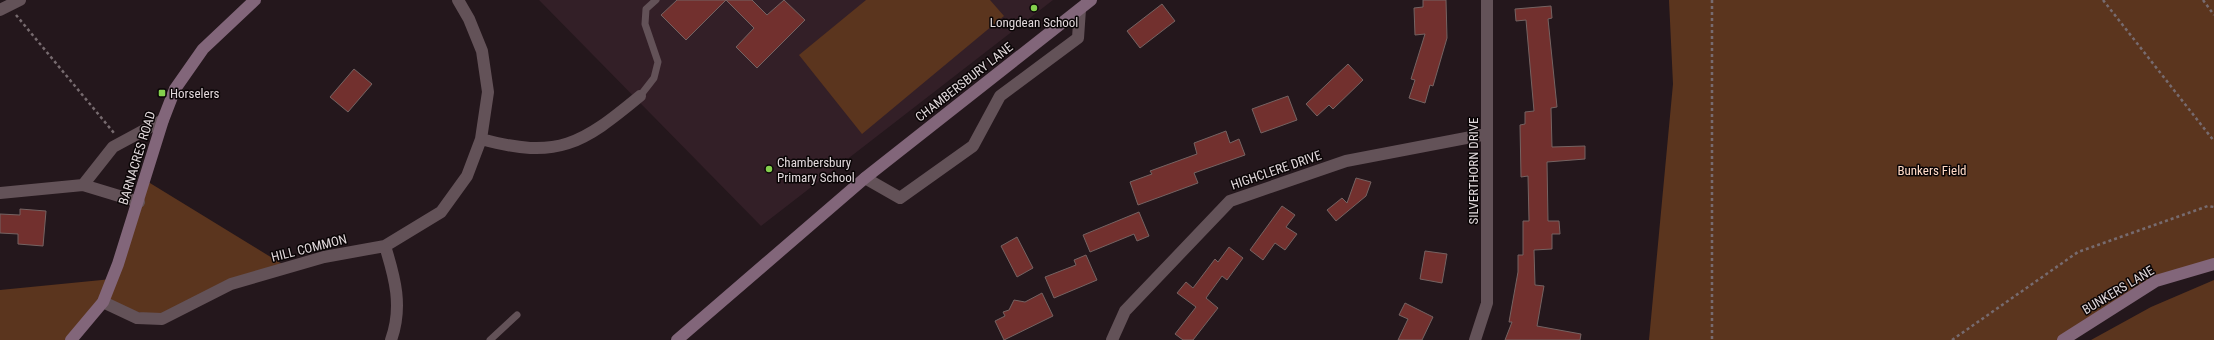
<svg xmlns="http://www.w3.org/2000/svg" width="2214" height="340" font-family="'Roboto Condensed',sans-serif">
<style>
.built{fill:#331f27}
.green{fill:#5b351e}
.building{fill:#72302e;stroke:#756362}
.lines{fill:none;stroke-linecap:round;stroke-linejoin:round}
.path{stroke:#776b6f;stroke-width:2.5;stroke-dasharray:3 3;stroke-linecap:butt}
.lane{stroke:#635258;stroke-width:7}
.street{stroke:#635258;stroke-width:12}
.secondary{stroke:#82667a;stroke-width:12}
.poi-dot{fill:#84d04d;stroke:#0a0506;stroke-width:1.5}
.labels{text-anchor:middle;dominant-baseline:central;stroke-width:3;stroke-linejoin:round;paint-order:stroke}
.poi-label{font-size:13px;fill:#e1d8db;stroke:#0a0506;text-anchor:start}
.street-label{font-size:13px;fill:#e1d8db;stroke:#0a0506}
.park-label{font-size:13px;fill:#ffdac6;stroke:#0a0506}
</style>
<rect width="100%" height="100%" fill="#24171c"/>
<path class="built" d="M539 0H1053L761 226Z"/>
<path class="green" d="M866 0H990L1004 16 862 134 799 55Z
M1669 0H2214V264L2156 281 2060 340H1649L1673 84Z
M145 180 287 267 231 284 162 319 103 302 71 340H0V290L112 279Z
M2214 280V340H2091L2151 307Z"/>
<path class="building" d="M677 0H726L686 40 661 15Z
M726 0H752L767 15 784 0 805 20 757 68 736 47 754 28Z
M1423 0H1446L1447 38 1433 86 1430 85 1425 103 1409 98 1415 80 1411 79 1425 34 1415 35 1414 8 1423 7Z
M1162 4 1175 21 1140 48 1127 31Z
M1551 6 1552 18 1548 19 1557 107 1551 108 1552 147 1585 146V159L1547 162 1548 221H1559L1560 234H1552V249L1534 250 1535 285 1544 286 1537 326 1581 334 1580 340H1505L1512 322H1509L1518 272V255H1523V221H1529L1528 176 1521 177 1520 125 1525 124V112L1534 111 1526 20 1516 21 1515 9Z
M1348 64 1363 80 1333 109 1329 105 1317 116 1306 104Z
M354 69 372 84 348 112 330 97Z
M1288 96 1297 120 1261 133 1252 109Z
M1226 131 1230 143 1239 139 1245 155 1194 173 1198 183 1138 205 1130 182 1152 174 1150 171 1197 154 1194 143Z
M1356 178 1371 182 1366 196 1336 221 1327 210 1342 198 1347 203Z
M1282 206 1295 215 1286 227 1297 234 1285 250 1275 243 1263 260 1250 250Z
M20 209 46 211 43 246 18 244V234L0 233V214L20 215Z
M1139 212 1149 236 1137 241 1134 234 1090 252 1083 235Z
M1017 237 1033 268 1017 277 1001 246Z
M1229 247 1243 258 1227 280 1222 276 1206 298 1218 308 1193 340H1183L1175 334 1196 307 1177 293 1186 282 1193 288 1215 259 1218 262Z
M1425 251 1447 254 1442 283 1420 279Z
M1086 255 1097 280 1054 298 1045 277 1076 265 1074 260Z
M1042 293 1053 316 1004 340 995 321 1005 316 1003 312 1009 310 1014 300 1025 302Z
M1405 303 1433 317 1422 340H1398L1408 319 1399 315Z"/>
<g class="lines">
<path class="path" d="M1712 0V340
M2103 0 2214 141
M2203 0 2214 15
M16 15 114 133
M1952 340 2078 252 2208 206 2214 207"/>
<path class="lane" d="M640 96 654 78 658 62 645 24 646 9 656 0
M490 340 517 315"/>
<path class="street" d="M0 10 20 0
M481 139C558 160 582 144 640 96
M865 178 900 198 973 146 1000 96 1078 38 1080 9
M83 185 113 147 163 120
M0 193 83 185 139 202
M385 246C395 278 403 307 391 340
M103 302 137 318 162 319 231 284 324 257 385 246 441 212 467 176 481 139 488 92 482 51 469 19 458 0
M1112 340 1125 311 1230 201 1346 161 1487 134
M1475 340 1487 303V0"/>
<path class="secondary" d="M71 340 103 302 118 264 163 120 175 89 203 49 255 0
M677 340 865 178 1091 0
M2063 340 2156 281 2214 264"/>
</g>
<g class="poi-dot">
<circle cx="1034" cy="8" r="4"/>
<rect x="158" y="89" width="8" height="8" rx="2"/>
<circle cx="769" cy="169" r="4"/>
</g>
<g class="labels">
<g class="poi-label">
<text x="1034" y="22" text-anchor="middle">Longdean School</text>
<text x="170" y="93">Horselers</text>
<text x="777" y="162">Chambersbury<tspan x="777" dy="15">Primary School</tspan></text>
</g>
<g class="street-label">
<text transform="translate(964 82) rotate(-38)">CHAMBERSBURY LANE</text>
<text transform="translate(137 158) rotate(-73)">BARNACRES ROAD</text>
<text transform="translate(1276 170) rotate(-19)">HIGHCLERE DRIVE</text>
<text transform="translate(1473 171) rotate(-90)">SILVERTHORN DRIVE</text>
<text transform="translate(309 248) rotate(-14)">HILL COMMON</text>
<text transform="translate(2118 290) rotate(-31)">BUNKERS LANE</text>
</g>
<g class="park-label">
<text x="1932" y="170">Bunkers Field</text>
</g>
</g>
</svg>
